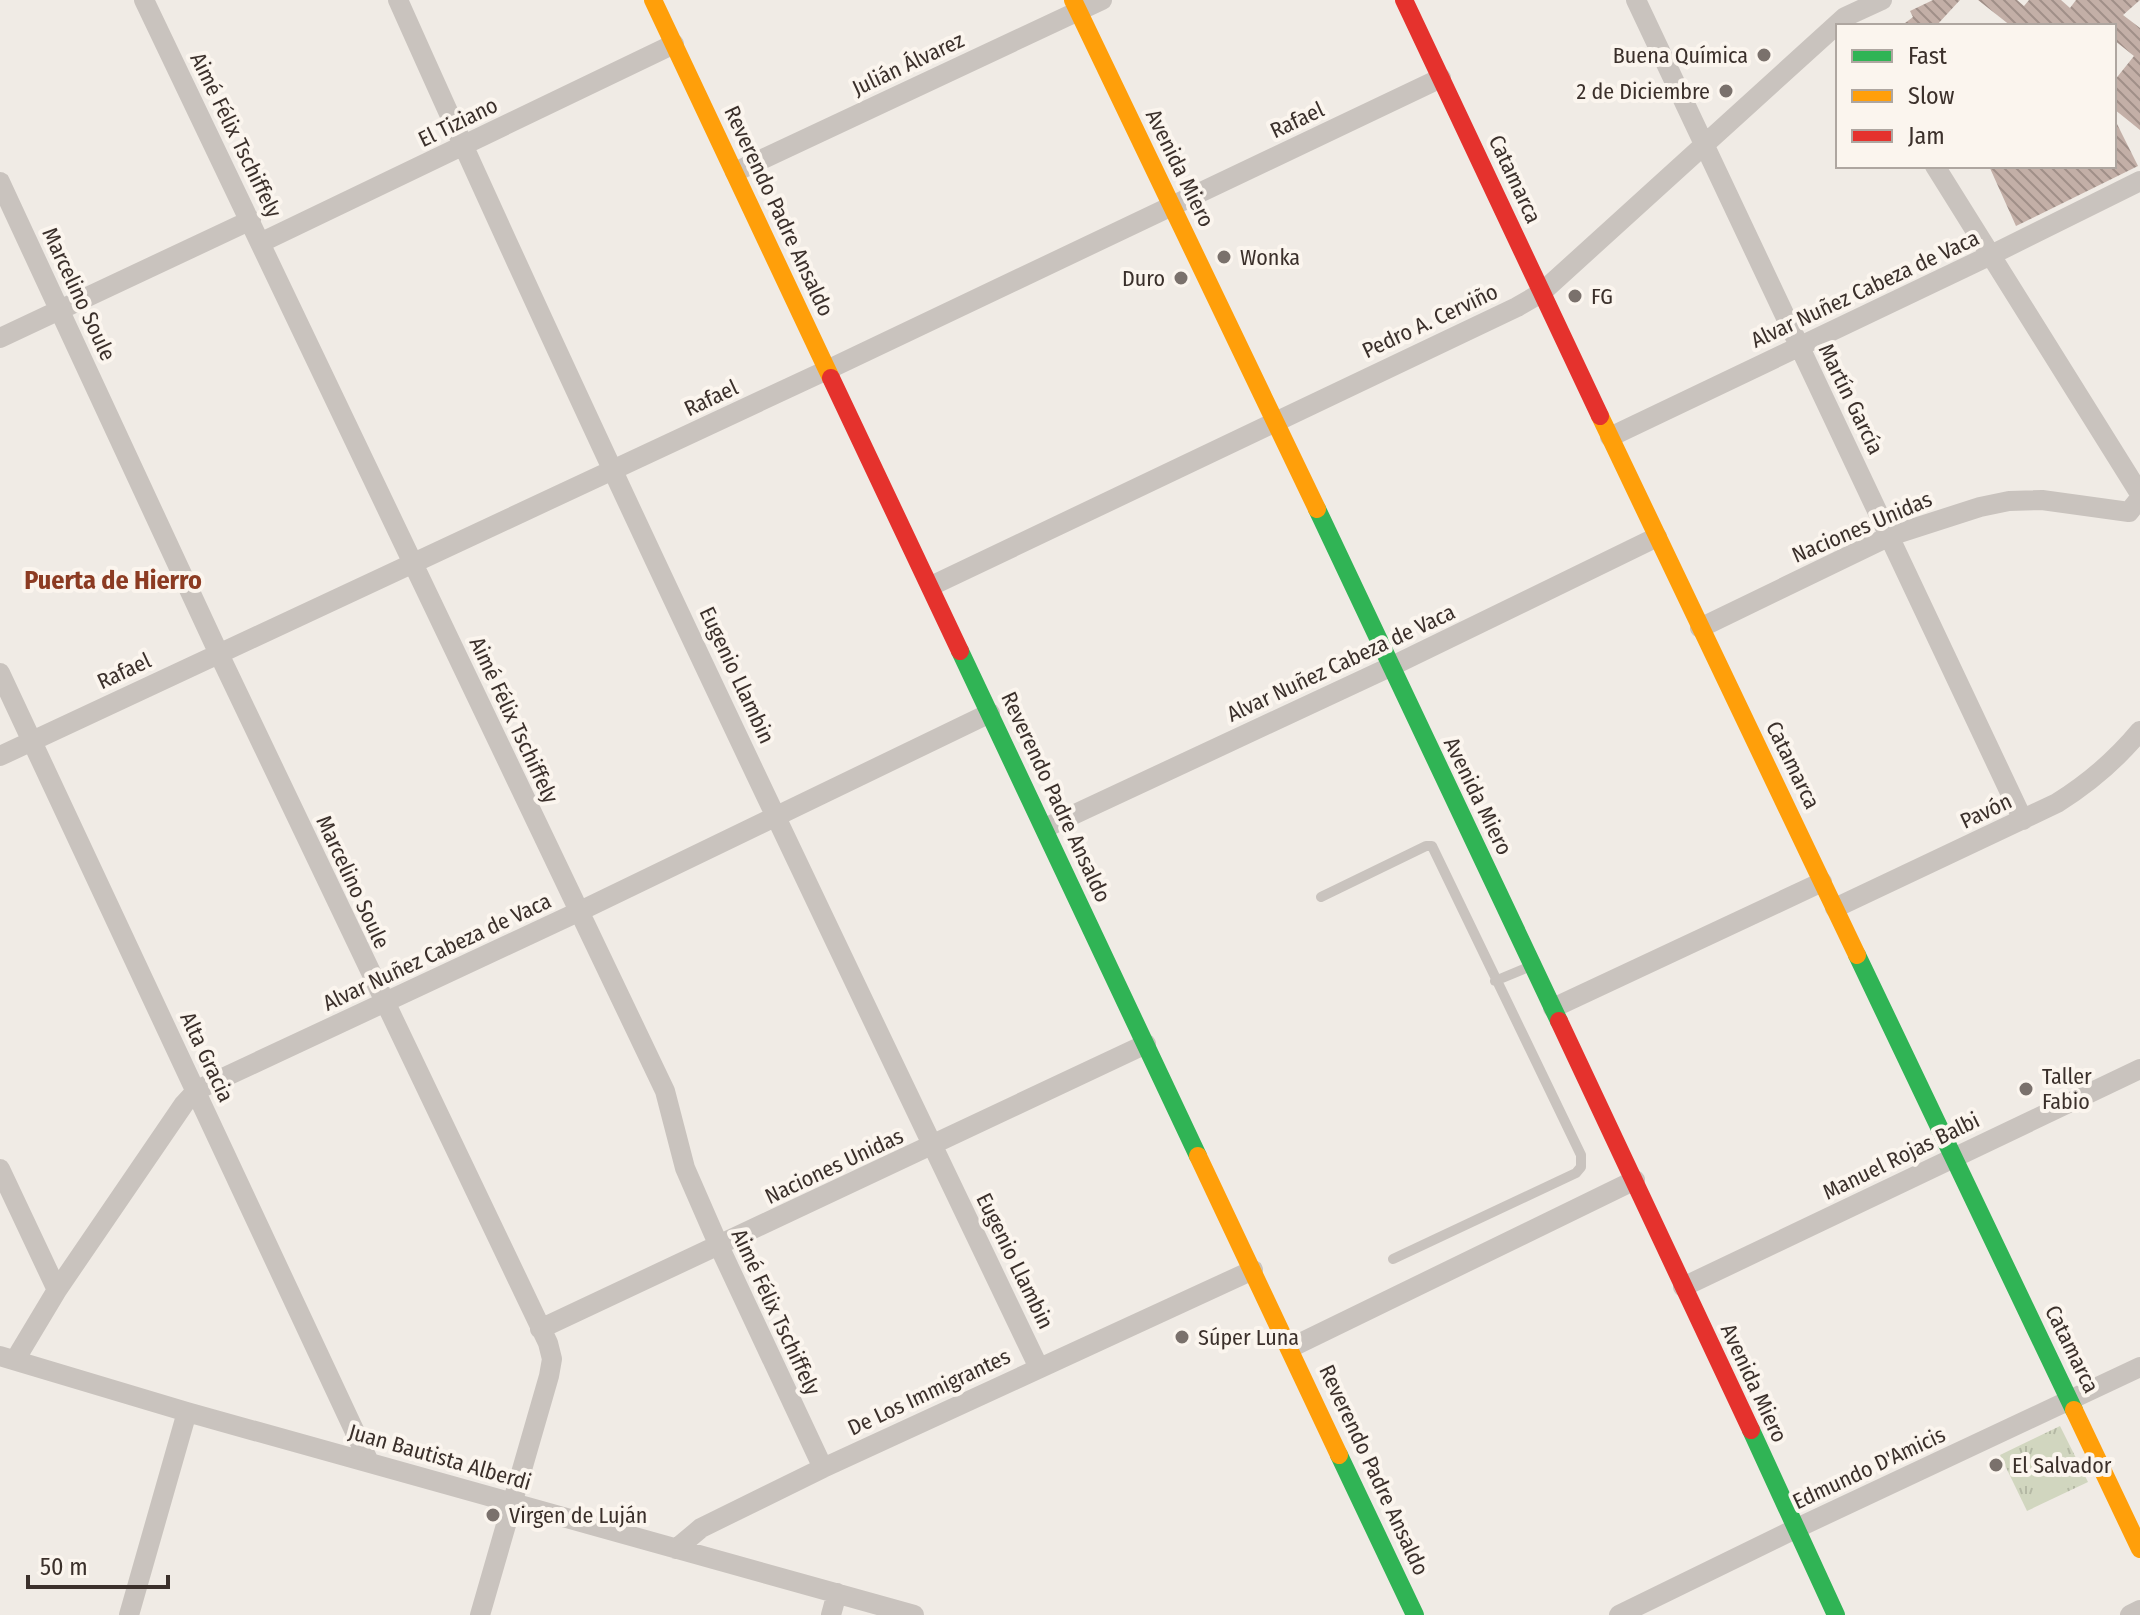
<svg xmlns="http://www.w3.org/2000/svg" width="2140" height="1615" font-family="'Fira Sans Condensed',sans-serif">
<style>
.park{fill:url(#park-tufts)}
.building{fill:url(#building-back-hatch)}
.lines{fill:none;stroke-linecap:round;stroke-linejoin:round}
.lane{stroke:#c9c3be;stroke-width:10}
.street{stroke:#c9c3be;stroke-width:20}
.fast{stroke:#30b455;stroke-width:18}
.slow{stroke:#ff9f0a;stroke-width:18}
.jam{stroke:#e5322d;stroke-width:18}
.poi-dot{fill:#7a716c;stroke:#fbf5ee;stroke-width:3}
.labels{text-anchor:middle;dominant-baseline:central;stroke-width:8;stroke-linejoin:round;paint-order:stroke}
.poi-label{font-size:22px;fill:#3b302b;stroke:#fbf5ee;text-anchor:start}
.street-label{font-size:22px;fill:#3b302b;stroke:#fbf5ee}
.quarter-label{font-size:26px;font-weight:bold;fill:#8c3b22;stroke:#fbf5ee}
</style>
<defs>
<pattern id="park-tufts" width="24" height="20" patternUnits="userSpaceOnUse" patternTransform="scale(2)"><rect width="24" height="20" fill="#d1d6bf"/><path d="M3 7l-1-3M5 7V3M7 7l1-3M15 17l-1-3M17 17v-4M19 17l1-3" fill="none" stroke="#b4b8a4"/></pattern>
<pattern id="building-back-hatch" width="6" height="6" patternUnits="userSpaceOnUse" patternTransform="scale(2)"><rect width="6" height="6" fill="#c3afa7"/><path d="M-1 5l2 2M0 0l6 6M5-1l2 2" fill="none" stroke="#a08f88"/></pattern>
</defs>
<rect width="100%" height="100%" fill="#f0ebe5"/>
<path class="park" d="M2060 1426 2088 1482 2027 1511 2000 1455Z"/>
<path class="building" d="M1933 0H1960L1936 26H1901L1913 17 1910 11Z
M1978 0H2017L2024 6 2029 0H2061L2070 8 2076 0H2140L2123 15 2140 28V130L2114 109V81L2134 56 2114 40V26H2011Z
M2114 118 2138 166 2016 226 1989 166H2114Z"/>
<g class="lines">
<path class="lane" d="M1321 897 1426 846H1432L1581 1155V1167L1576 1173 1393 1259
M1495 981 1531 966"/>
<path class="street" d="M144 0 665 1091 685 1168 719 1246 823 1468
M398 0C603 460 822 914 1039 1368
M1636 0 2023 820
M1935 166 2140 494
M735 172 1102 0
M0 182 219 654 548 1343 552 1359 549 1376 480 1615
M262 242 674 44
M0 338 251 220
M1610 437 1989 256 2140 181
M931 586 1517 307 1541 293 1845 17 1882 0
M1700 628 1890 536 1980 507 2009 501 2042 500 2129 512 2140 498
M0 673 369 1462
M0 756 827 370 1441 78
M1045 828 1390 667 1657 537
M1835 908 2057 803C2089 783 2116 760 2140 731
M1553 1008 1822 882
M0 1169 57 1290
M1683 1287 2140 1069
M540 1329 1146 1044
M1290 1348 1635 1180
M0 1356 187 1412 914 1615
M15 1360 57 1290 184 1104 197 1090 578 912 990 713
M676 1549 701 1528 823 1468 1253 1270
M129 1615 187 1412
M831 1615 837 1593
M1619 1615 1795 1529 2140 1367
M2130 1615 2140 1610"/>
<path class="fast" d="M1317 509 1559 1021
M960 651 1198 1156
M1857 955 2074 1410
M1751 1430 1836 1615
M1339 1455 1415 1615"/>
<path class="slow" d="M653 0 831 378
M1073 0 1317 509
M1600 416 1857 955
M1198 1156 1339 1455
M2074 1410 2140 1549"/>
<path class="jam" d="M1404 0 1600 416
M831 378 960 651
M1559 1021 1751 1430"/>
</g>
<g class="poi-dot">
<circle cx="1764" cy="55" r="8"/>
<circle cx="1726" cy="91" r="8"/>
<circle cx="1224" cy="257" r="8"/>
<circle cx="1181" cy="278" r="8"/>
<circle cx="1575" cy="296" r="8"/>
<circle cx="2026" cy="1089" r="8"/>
<circle cx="1182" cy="1337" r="8"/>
<circle cx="1996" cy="1465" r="8"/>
<circle cx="493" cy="1515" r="8"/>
</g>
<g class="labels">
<g class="poi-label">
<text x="1748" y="55" text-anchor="end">Buena Química</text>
<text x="1710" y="91" text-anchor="end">2 de Diciembre</text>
<text x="1240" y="257">Wonka</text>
<text x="1165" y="278" text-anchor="end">Duro</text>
<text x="1591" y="296">FG</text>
<text x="2042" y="1076">Taller<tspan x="2042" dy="25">Fabio</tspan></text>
<text x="1198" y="1337">Súper Luna</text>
<text x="2012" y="1465">El Salvador</text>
<text x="509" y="1515">Virgen de Luján</text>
</g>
<g class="street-label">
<text transform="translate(908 64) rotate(-25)">Julián Álvarez</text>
<text transform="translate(1297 120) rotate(-25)">Rafael</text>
<text transform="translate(458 122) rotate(-26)">El Tiziano</text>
<text transform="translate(236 135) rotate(64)">Aimé Félix Tschiffely</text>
<text transform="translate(1180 168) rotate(64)">Avenida Miero</text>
<text transform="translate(1515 179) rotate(65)">Catamarca</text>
<text transform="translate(779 211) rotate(65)">Reverendo Padre Ansaldo</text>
<text transform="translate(1865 289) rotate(-25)">Alvar Nuñez Cabeza de Vaca</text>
<text transform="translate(79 294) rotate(65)">Marcelino Soule</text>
<text transform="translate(1430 321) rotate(-25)">Pedro A. Cerviño</text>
<text transform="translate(711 398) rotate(-25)">Rafael</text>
<text transform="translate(1851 399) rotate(64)">Martín García</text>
<text transform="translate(1862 527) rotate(-23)">Naciones Unidas</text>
<text transform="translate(1341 663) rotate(-25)">Alvar Nuñez Cabeza de Vaca</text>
<text transform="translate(124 671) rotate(-25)">Rafael</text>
<text transform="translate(737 675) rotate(65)">Eugenio Llambin</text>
<text transform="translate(514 720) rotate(65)">Aimé Félix Tschiffely</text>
<text transform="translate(1793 765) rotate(64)">Catamarca</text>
<text transform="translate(1478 796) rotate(64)">Avenida Miero</text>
<text transform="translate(1056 797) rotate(65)">Reverendo Padre Ansaldo</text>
<text transform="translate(1986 811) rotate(-25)">Pavón</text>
<text transform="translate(353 882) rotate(65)">Marcelino Soule</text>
<text transform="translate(437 952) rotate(-25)">Alvar Nuñez Cabeza de Vaca</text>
<text transform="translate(207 1057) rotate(65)">Alta Gracia</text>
<text transform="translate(1901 1156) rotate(-26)">Manuel Rojas Balbi</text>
<text transform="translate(834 1166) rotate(-25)">Naciones Unidas</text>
<text transform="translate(1015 1261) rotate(64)">Eugenio Llambin</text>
<text transform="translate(776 1312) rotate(65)">Aimé Félix Tschiffely</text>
<text transform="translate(2072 1349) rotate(64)">Catamarca</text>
<text transform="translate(1754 1383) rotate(65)">Avenida Miero</text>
<text transform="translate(929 1392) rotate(-25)">De Los Immigrantes</text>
<text transform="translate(440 1457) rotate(16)">Juan Bautista Alberdi</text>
<text transform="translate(1869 1468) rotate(-25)">Edmundo D'Amicis</text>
<text transform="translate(1374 1470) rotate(65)">Reverendo Padre Ansaldo</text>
</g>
<g class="quarter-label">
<text x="113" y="580">Puerta de Hierro</text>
</g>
</g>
<rect x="1836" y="24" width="280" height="144" fill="#fbf5ee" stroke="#aea6a0" stroke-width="2"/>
<rect x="1852" y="50" width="40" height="12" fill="#30b455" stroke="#aea6a0" stroke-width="2"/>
<text x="1908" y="64" font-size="24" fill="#3b302b">Fast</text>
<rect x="1852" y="90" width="40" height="12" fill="#ff9f0a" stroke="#aea6a0" stroke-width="2"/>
<text x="1908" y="104" font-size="24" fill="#3b302b">Slow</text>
<rect x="1852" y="130" width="40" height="12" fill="#e5322d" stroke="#aea6a0" stroke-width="2"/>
<text x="1908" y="144" font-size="24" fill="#3b302b">Jam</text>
<path d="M28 1575v12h140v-12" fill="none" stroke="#3b302b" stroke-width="4"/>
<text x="40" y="1575" font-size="24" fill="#3b302b" stroke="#fbf5ee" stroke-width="6" paint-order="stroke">50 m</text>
</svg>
